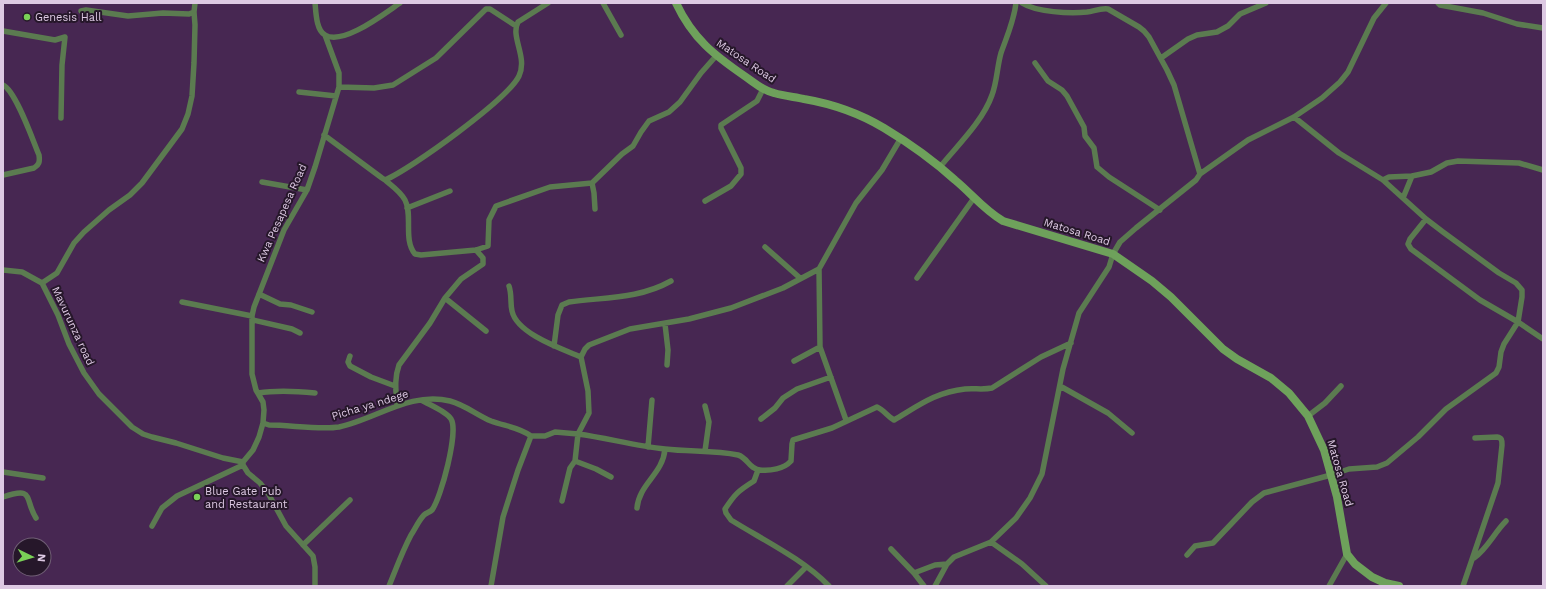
<svg xmlns="http://www.w3.org/2000/svg" width="1546" height="589" font-family="'Work Sans',sans-serif">
<style>
.lines{fill:none;stroke-linecap:round;stroke-linejoin:round}
.street{stroke:#5b7b50;stroke-width:5.5}
.secondary{stroke:#6ea15b;stroke-width:8}
.poi-dot{fill:#7ad157;stroke:#26172a;stroke-width:1.5}
.labels{text-anchor:middle;dominant-baseline:central;stroke-width:4;stroke-linejoin:round;paint-order:stroke}
.poi-label{font-size:11px;fill:#ddc9e3;stroke:#26172a;text-anchor:start}
.street-label{font-size:11px;fill:#ddc9e3;stroke:#26172a}
</style>
<rect width="100%" height="100%" fill="#472752"/>
<g class="lines">
<path class="street" d="M315 3C316 12 316 30 325 35 343 46 385 13 400 3
M603 3 621 35
M1022 3C1036 12 1070 14 1087 12 1094 11 1101 8 1108 9L1139 27 1144 31 1149 37 1167 70 1174 85 1200 174
M1438 3 1440 5 1483 13 1517 24 1543 28
M81 11 86 10 128 16 163 13 189 14 194 12
M3 31 55 40 65 37 62 65 61 118
M1161 58 1188 39 1197 35 1217 32 1228 26 1240 14 1266 3
M1035 63 1048 81 1062 90 1067 96 1084 127 1085 136 1094 148 1097 167 1109 177 1160 210
M3 85C16 91 33 141 39 155 40 162 39 165 34 168L3 175
M339 87 374 88 393 85 436 58 486 9H490L516 26
M299 92 336 96
M324 135 382 178 385 180C411 169 508 99 519 76 528 57 510 37 518 22L548 3
M940 167C957 146 983 121 992 95 997 82 997 67 1001 53 1007 36 1014 21 1016 3
M385 180C392 186 400 191 405 200 413 215 403 240 415 254L421 255 476 250 488 246 489 220 496 206 550 187 592 183 622 154 633 146 641 132 649 121 669 112 680 102 701 73 716 56
M1383 180 1389 177 1412 176
M262 182 307 190
M592 183 594 193 595 209
M1403 198 1412 176 1431 172 1447 163 1458 161 1519 163 1543 170
M705 201 731 186 741 174V168L721 128V125L757 101 763 89
M407 208 450 191
M1426 219 1410 239 1408 244 1411 249 1480 300 1518 322 1543 339
M765 247 800 278
M3 270 22 272 42 283 58 315 69 344 84 373 99 394 132 427 143 434 152 437 176 443 223 458 243 462
M917 278 974 198
M42 283 57 273 74 243 84 232 109 210 130 195 142 183 182 129 188 114 192 96 194 63 195 25 194 12 195 3
M509 286C512 295 510 302 512 311 517 334 562 349 581 357
M259 294 280 304 291 305 312 312
M445 298 486 331
M182 302 252 316
M253 320 292 329 300 333
M665 324 668 350 667 365
M554 346 558 315 562 305 569 302C605 297 639 299 671 281
M350 356 348 362 350 366 371 377 395 386
M794 361 820 347
M1060 386 1108 413 1132 433
M258 393C277 390 295 391 315 393
M397 406C396 391 394 379 399 365L430 323 445 298 461 279 483 264V258L476 250
M705 406 709 422 705 451
M1308 416 1325 403 1341 386
M761 419 775 408 783 398 797 389 831 377
M846 420 820 347 819 269 856 203 882 170 901 138
M263 423 269 425C290 425 320 430 339 427 376 419 411 391 450 401 465 405 477 415 491 421 504 426 519 427 531 436L518 470 503 517 491 586
M531 436H545L555 432 578 434 589 413 588 391 581 357 585 349 589 345 630 329 689 319 731 308 783 288 819 269
M648 447 652 400
M575 461 596 469 611 477
M758 470 754 481C738 491 735 494 725 509L726 513 731 520C763 540 803 559 829 586
M3 472 43 478
M3 497C35 486 24 499 36 518
M562 501 570 468 575 461 578 434C607 438 636 446 665 449 690 452 714 450 738 455 748 458 749 469 760 470 770 471 784 469 791 461L792 444 793 440 832 428 877 407C884 410 887 416 894 420 918 406 936 392 965 389 974 388 983 390 992 388L1041 357 1071 343
M637 508C639 484 663 474 665 449
M152 526 162 508 177 496 243 465
M991 542 1022 564 1046 586
M303 545 350 500
M891 549 914 573 935 565 947 564
M1187 555 1195 546 1213 543 1252 502 1264 493 1331 475 1349 469 1377 467 1387 463 1418 437 1446 409 1496 373 1499 367 1501 352 1504 344 1518 322 1522 297V290L1516 283 1499 273 1443 232 1426 219 1383 180 1339 153 1294 117
M1474 558C1487 549 1494 533 1506 521
M914 573 924 586
M315 586V567L313 556 286 526 268 493 260 483 248 473 243 465V462L253 450 259 437 263 423 264 410 263 402 256 390 252 374V316L254 307 284 230 307 190 315 167 339 87V73L325 35
M389 586C396 569 402 552 411 535 415 529 419 520 424 515 426 513 430 512 432 510 441 498 459 431 451 419 447 412 430 405 423 401
M787 586 806 567
M935 586 947 564 954 557 991 542 1016 518 1030 498 1042 474 1063 369 1079 313 1109 267 1113 254 1120 242 1136 228 1196 180 1200 174 1248 140 1294 117 1322 98 1340 82 1348 72 1374 18 1386 3
M1329 586 1347 554
M1463 586 1498 483 1502 445C1502 440 1502 438 1497 437L1475 438"/>
<path class="secondary" d="M676 3C693 39 714 55 746 77 755 83 763 91 774 93 784 96 795 97 804 99 833 104 859 113 884 128 909 143 933 160 955 180 972 194 984 210 1003 221L1113 254 1152 281 1171 297 1223 349 1237 359 1271 378 1289 393 1308 416 1324 450 1337 497 1347 554 1355 564 1372 577 1385 583 1399 586"/>
</g>
<g class="poi-dot">
<circle cx="27" cy="17" r="4"/>
<circle cx="197" cy="497" r="4"/>
</g>
<g class="labels">
<g class="poi-label">
<text x="35" y="17">Genesis Hall</text>
<text x="205" y="491">Blue Gate Pub<tspan x="205" dy="13">and Restaurant</tspan></text>
</g>
<g class="street-label">
<text transform="translate(746 61) rotate(34)">Matosa Road</text>
<text transform="translate(282 213) rotate(-66)">Kwa Pesapesa Road</text>
<text transform="translate(1077 232) rotate(17)">Matosa Road</text>
<text transform="translate(73 326) rotate(65)">Mavurunza road</text>
<text transform="translate(370 405) rotate(-17)">Picha ya ndege</text>
<text transform="translate(1340 473) rotate(74)">Matosa Road</text>
</g>
</g>
<rect width="1546" height="589" fill="none" stroke="#ddc9e3" stroke-width="8"/>
<g transform="translate(32 557) rotate(95)"><circle r="19" fill="#26172a" stroke="#6f5e74"/>
<path d="M0-3L7 15L0 10L-7 15Z" fill="#7ad157"/>
<text y="-6" font-size="11" font-weight="bold" text-anchor="middle" fill="#ddc9e3">N</text>
</g>
</svg>
